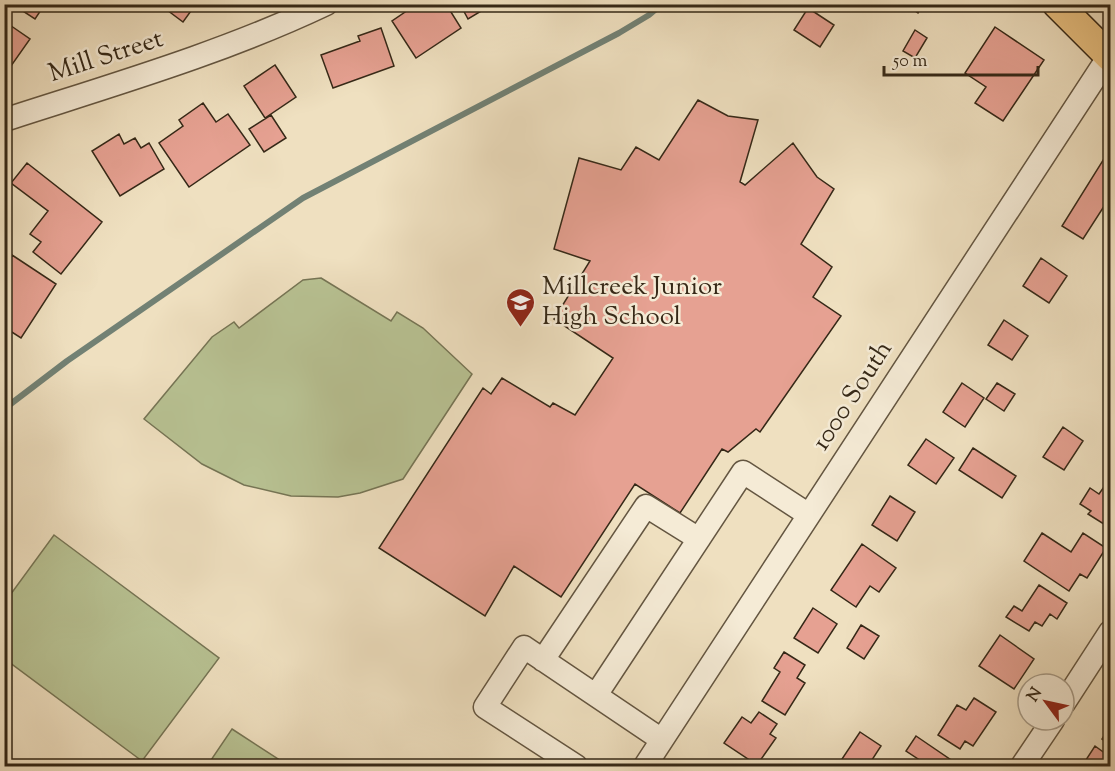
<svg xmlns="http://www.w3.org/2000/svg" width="1115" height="771" font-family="'Sorts Mill Goudy',serif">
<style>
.green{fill:#b8c293;stroke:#767555;stroke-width:1.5}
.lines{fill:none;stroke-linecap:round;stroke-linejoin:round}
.stream{stroke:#728174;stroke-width:6}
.building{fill:#e6a192;stroke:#352817;stroke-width:1.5}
.minor-casing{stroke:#645641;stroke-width:25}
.major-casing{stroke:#352817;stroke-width:31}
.minor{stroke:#f5ebd6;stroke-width:22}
.major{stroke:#e8c080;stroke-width:28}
.labels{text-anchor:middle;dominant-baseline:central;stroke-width:5;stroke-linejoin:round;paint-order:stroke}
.street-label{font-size:26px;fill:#352817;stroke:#f5ebd6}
.poi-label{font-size:26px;fill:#352817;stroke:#f5ebd6;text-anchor:start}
</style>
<rect width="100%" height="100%" fill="#efe0c0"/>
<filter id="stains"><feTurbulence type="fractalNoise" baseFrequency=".00333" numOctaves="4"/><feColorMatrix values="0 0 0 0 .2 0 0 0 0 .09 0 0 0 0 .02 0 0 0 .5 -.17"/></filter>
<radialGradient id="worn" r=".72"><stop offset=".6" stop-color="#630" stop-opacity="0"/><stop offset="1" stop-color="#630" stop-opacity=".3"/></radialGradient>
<path class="green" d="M321 278 391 321 397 312 423 328 472 374 403 479 360 493 338 497 291 496 244 485 202 464 144 419 212 337 234 322 239 328 303 280Z
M54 535 219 658 142 761 5 659V602Z
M232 729 289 766H207Z"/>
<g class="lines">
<path class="stream" d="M4 409 67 361 303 198 619 33 649 15 662 4"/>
</g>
<path class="building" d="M12 4H45L35 19Z
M159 4H196L183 22Z
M417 4H446L461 28 416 58 392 21Z
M460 4H480L483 10 468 19Z
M905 4H923L918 13Z
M808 8 834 25 820 47 794 30Z
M4 21 30 39 4 76Z
M995 27 1044 60 1003 121 975 103 986 87 965 73Z
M381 28 394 66 333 88 321 55 360 41 358 36Z
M915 30 927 38 915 58 903 51Z
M275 65 296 97 265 118 244 86Z
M698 100 728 116 758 120 740 182 745 185 793 143 817 177 834 189 801 244 832 267 813 297 841 316 760 432 756 429 728 452 722 449 680 513 635 484 561 597 514 566 485 616 379 548 483 388 491 394 502 378 550 407 553 403 575 415 613 358 554 319 590 261 554 249 579 158 621 170 636 147 659 160Z
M203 103 216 122 228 114 250 145 189 187 159 143 183 126 179 120Z
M271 115 286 138 264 152 249 129Z
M119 134 124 144 135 138 141 148 149 143 164 169 120 196 92 151Z
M1110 149V197L1083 239 1062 226Z
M27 163 102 222 61 274 33 252 41 242 30 234 48 211 11 183Z
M12 255 56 284 21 338 4 327V268Z
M1041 258 1067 276 1049 303 1023 286Z
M1004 320 1028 336 1012 360 988 345Z
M962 383 984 398 965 427 943 412Z
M997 383 1015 394 1004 411 986 399Z
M1063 427 1083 441 1064 470 1043 457Z
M926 439 954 458 936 484 908 465Z
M973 448 1016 476 1002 498 959 470Z
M1106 484 1110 487V528L1088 514 1091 511 1080 504 1090 488 1099 494Z
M890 496 915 512 897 541 872 525Z
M1042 533 1071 552 1083 533 1106 548 1087 578 1080 574 1069 591 1024 561Z
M862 544 896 568 879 592 870 586 856 607 831 590Z
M1039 585 1067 603 1057 619 1050 614 1042 626 1035 622 1029 631 1006 617 1014 606 1022 611Z
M813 608 837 624 818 653 794 638Z
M861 625 879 636 864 659 847 648Z
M1000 635 1034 659 1014 689 979 666Z
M784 652 805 665 797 678 805 683 785 715 762 701 780 672 774 668Z
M974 698 996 712 973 746 965 741 960 749 938 735 957 705 966 710Z
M759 712 777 724 770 734 776 738 757 765 724 743 742 717 751 723Z
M1110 726V745L1102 739Z
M860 732 881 746 868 766H854L842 759Z
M916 736 954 762 951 766H917L921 761 906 751Z
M1095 746 1110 757V766H1082Z"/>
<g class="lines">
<defs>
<path id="minor" d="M4 120C112 85 223 53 326 4
M543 660 646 506 699 539
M596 695 743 472 809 515
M1064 703 1110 632
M576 766 485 707 524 647 662 740
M645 766 1109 56
M1022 766 1053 720"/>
<path id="major" d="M1057 4 1110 57"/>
</defs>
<use href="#minor" class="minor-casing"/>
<use href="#major" class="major-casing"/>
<use href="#minor" class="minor"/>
<use href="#major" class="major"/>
</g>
<defs>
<symbol id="school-pin" viewBox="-11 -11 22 30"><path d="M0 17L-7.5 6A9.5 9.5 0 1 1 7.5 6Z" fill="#8f2418" stroke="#f5ebd6"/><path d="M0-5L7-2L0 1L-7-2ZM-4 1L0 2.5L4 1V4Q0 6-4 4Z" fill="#fff"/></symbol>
</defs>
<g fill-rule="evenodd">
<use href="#school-pin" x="504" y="286" width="33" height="45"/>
</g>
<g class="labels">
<g class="street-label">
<text transform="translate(106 57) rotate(-18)">Mill Street</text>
<text transform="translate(853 396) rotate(-57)">1000 South</text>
</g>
<g class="poi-label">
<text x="542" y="287">Millcreek Junior<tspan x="542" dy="30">High School</tspan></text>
</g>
</g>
<rect width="1115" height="771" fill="none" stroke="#efe0c0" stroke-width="24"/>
<rect x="6" y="6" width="1103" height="759" fill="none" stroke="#352817" stroke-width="3"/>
<rect x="12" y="12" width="1091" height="747" fill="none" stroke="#352817" stroke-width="1.5"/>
<g transform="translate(1046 702) rotate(303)"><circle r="28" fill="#f5ebd6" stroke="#a89d8a" stroke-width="1.5"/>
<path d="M0-4.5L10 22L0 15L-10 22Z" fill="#8f2418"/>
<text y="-9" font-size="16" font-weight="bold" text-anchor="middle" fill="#352817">N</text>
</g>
<path d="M884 66v9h154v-9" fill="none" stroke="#352817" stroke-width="3"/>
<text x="893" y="66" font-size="18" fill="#352817" stroke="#f5ebd6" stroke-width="4.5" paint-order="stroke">50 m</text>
<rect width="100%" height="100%" filter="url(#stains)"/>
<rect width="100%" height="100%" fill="url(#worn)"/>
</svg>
